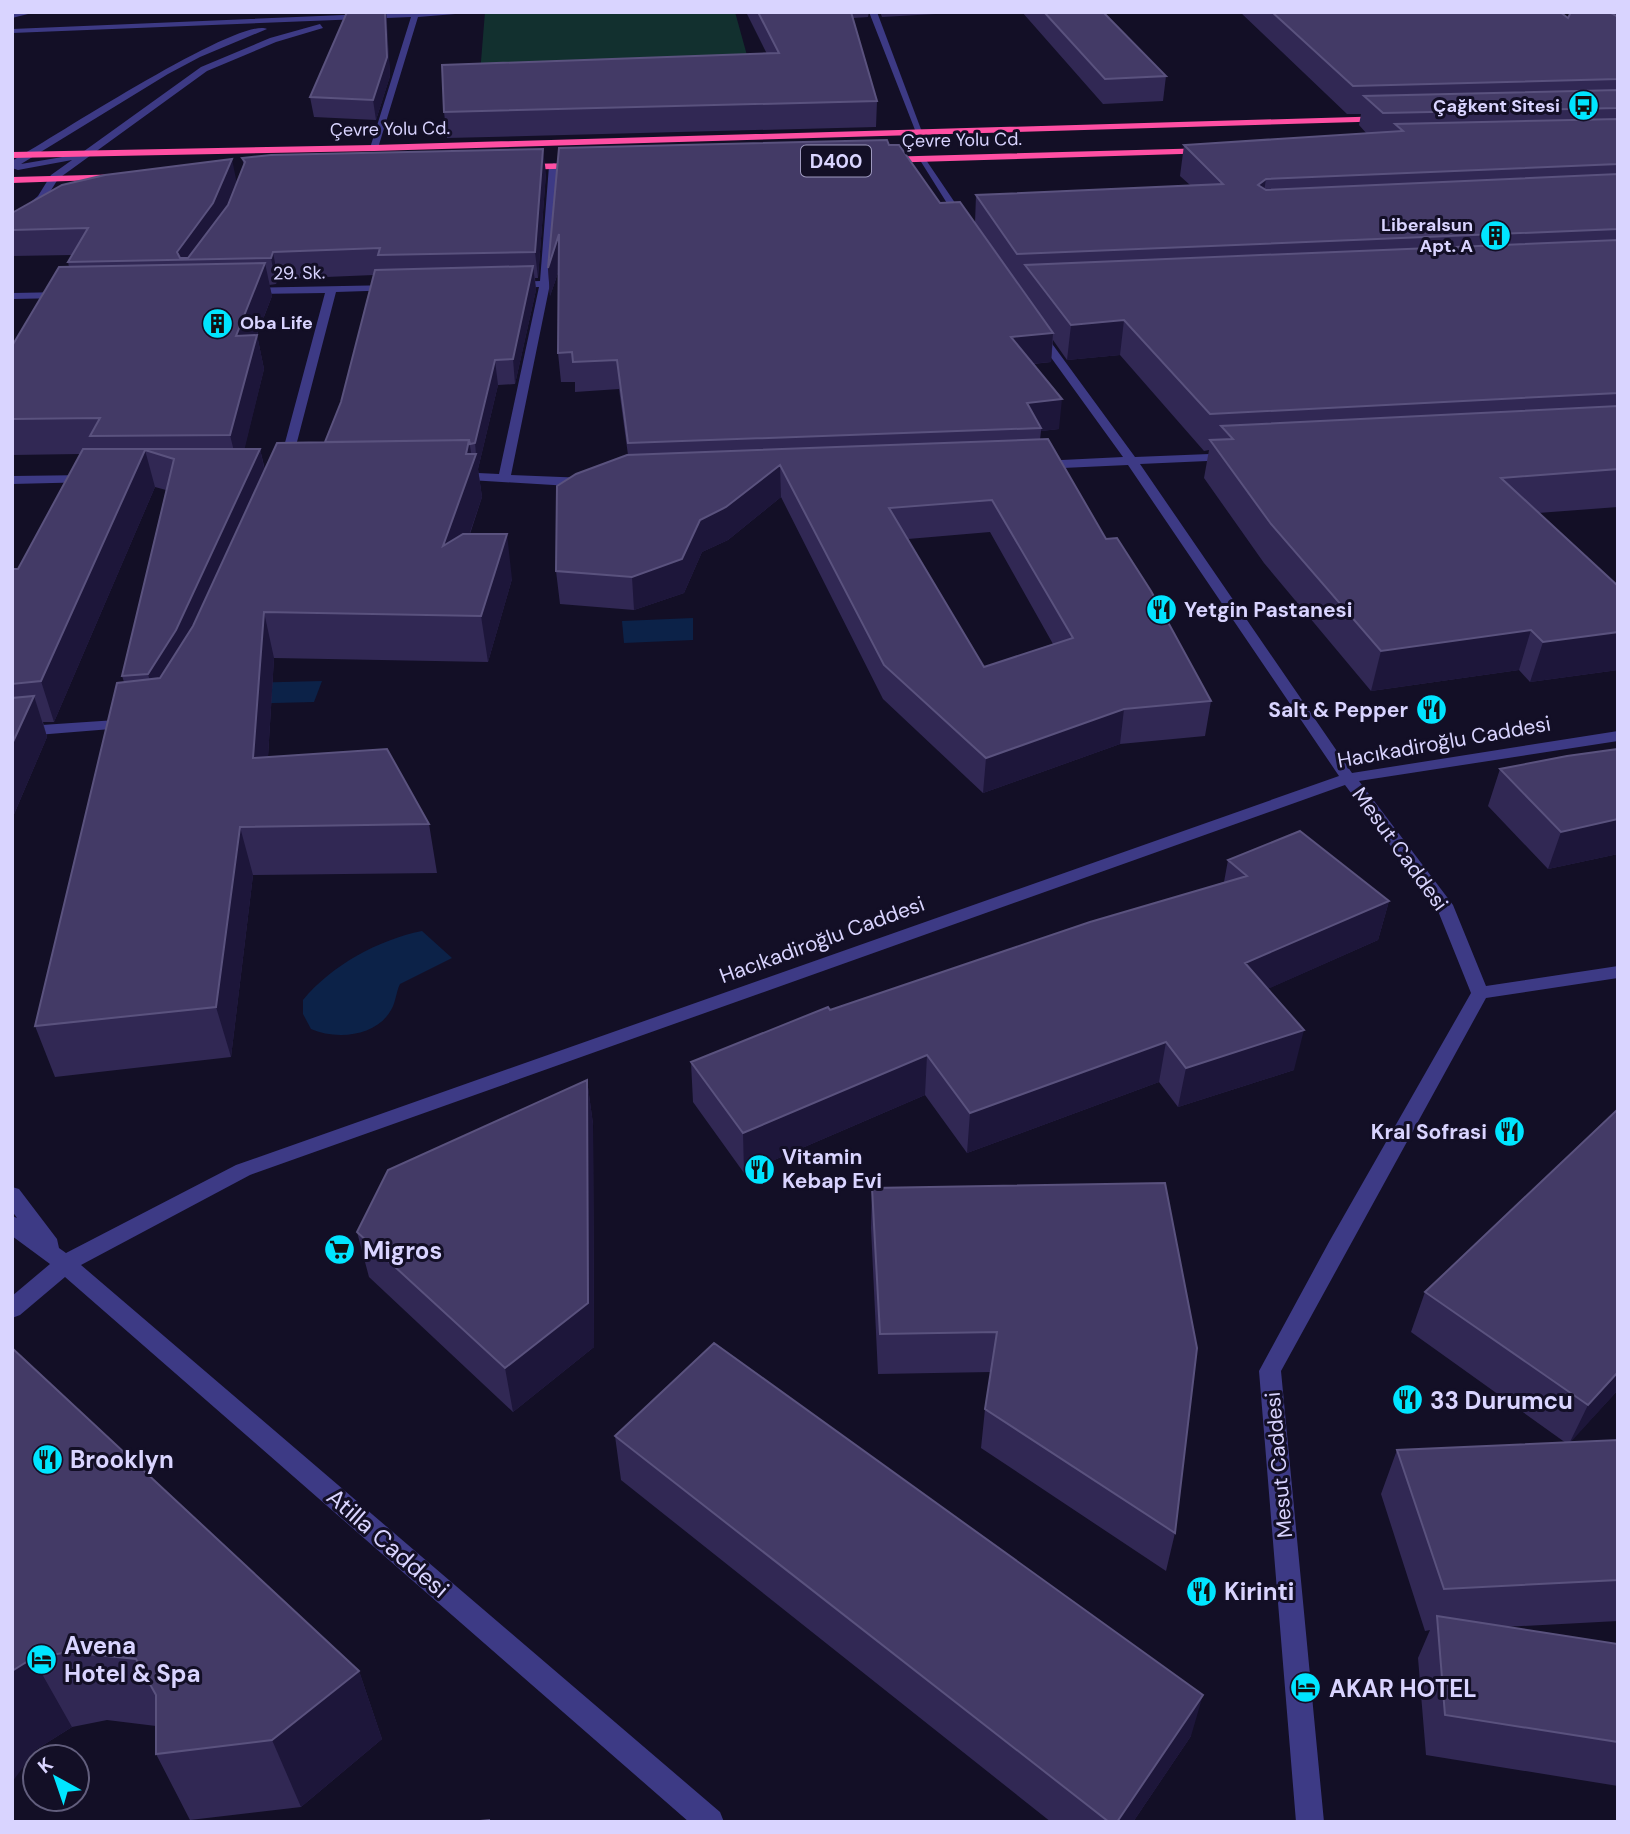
<svg xmlns="http://www.w3.org/2000/svg" width="1630" height="1834" font-family="'DM Sans',sans-serif">
<style>
.green{fill:#12302f}
.water{fill:#0c2248}
.lines{fill:none;stroke-linecap:round;stroke-linejoin:round}
.minor{fill:#3d3a85;fill-rule:evenodd}
.highway{fill:#ff4fa3;fill-rule:evenodd}
.wall{fill:#312854;fill-rule:evenodd}
.shaded-wall{fill:#1d163a}
.building{fill:#433a66;stroke:#5a527e;stroke-width:2;fill-rule:evenodd}
.labels{text-anchor:middle;dominant-baseline:central;stroke-width:6;stroke-linejoin:round;paint-order:stroke}
.far-poi-label{font-size:18px;font-weight:bold;fill:#d9d4ff;stroke:#130f26;text-anchor:end}
.far-street-label{font-size:18px;fill:#d9d4ff;stroke:#130f26}
.shield{fill:#130f26;stroke:#9e99be;stroke-width:2}
.shield-label{font-size:19px;font-weight:bold;fill:#d9d4ff}
.poi-label{font-size:21px;font-weight:bold;fill:#d9d4ff;stroke:#130f26;text-anchor:start}
.street-label{font-size:21px;fill:#d9d4ff;stroke:#130f26}
.near-poi-label{font-size:24px;font-weight:bold;fill:#d9d4ff;stroke:#130f26;text-anchor:start}
.near-street-label{font-size:24px;fill:#d9d4ff;stroke:#130f26}
</style>
<rect width="100%" height="100%" fill="#130f26"/>
<path class="green" d="M485 12H735L753 77 479 86Z"/>
<path class="water" d="M693 618V640L624 643 622 621Z
M322 681 314 702 232 704 239 683Z
M422 931 452 958 400 984C396 992 396 1002 391 1010 376 1037 336 1040 311 1029L303 1014V1000C332 965 378 940 422 931Z"/>
<g class="lines">
<path class="minor" d="M29 12 28 14 12 18V14Z
M415 12H480L418 17 378 148 374 151 370 148 411 17 12 33V29Z
M869 12H877L922 132 915 130Z
M320 24 323 28 276 42 207 71 58 179 45 200 12 226V218L38 196 51 175 72 160 18 170 12 168V161C48 141 239 16 267 29L200 57 168 74 21 164 80 154 201 67 270 38Z
M918 157H924L968 222 966 224H960Z
M554 163 559 166 550 284 511 475 586 478 592 482 586 486H570L453 479V473L457 472 499 474 539 287 513 288 508 285 513 282 540 281 549 166Z
M394 285 399 288 398 290 336 292 291 465 281 468 279 465 325 293 247 294 242 291 247 288Z
M12 293 65 292 70 295 65 298 12 299Z
M1034 330H1042L1135 457 1234 453 1236 456 1230 460 1140 464 1352 773 1618 731V741L1359 781 1453 905 1486 986 1618 966V978L1486 998 1281 1371 1324 1822H1296L1259 1371 1329 1242 1471 993 1436 906 1345 785 250 1175 81 1265 720 1812 724 1822H689L65 1277 20 1315 12 1318V1296L50 1264 12 1236V1216L17 1218 12 1211V1187L19 1189 57 1239 59 1248 66 1253 236 1165 1339 776 1128 465 1041 469 1035 465 1041 461 1123 457 1034 334Z
M90 475 96 479 94 482 12 484V476Z
M131 719 136 721 139 724 136 727 12 737V727Z"/>
<path class="highway" d="M1389 116 1394 119 1393 121 374 151 12 158V152L374 145Z
M1210 148 1215 151 1214 153 882 163 877 160 882 157Z
M583 163 588 166 587 168 518 170 512 167 518 164Z
M129 174V178L125 179 12 183V177Z"/>
</g>
<path class="wall" d="M347 12H386L390 76 376 120 314 117 310 97Z
M746 12H869L868 17 853 18 877 101 876 127 447 138 444 112 767 54Z
M880 12H971L882 17Z
M1022 12H1103L1166 76 1163 101 1103 104Z
M1240 12H1560L1568 18 1571 12H1618V507L1538 513 1618 586V670L1530 682 1519 670 1371 691 1264 563 1204 478 1209 450 1204 451 1120 355 1067 360 1053 340 1051 362 1033 364 1059 429 1041 431 1040 440 1211 701 1205 736 1120 744 983 793 883 699 781 497 728 540 702 552 684 593 634 610 560 604 556 571 628 455 619 389 575 392V382H561L558 353 559 270 550 296 548 268 889 145 940 203 975 223 976 195 1190 185 1180 176 1184 145 1367 134 1359 125 1361 114H1347ZM990 532 1053 644 984 667 908 539Z
M242 158 546 173 538 278H535L536 290 515 384 498 385 478 469 482 497 470 534 512 579 488 662 274 658 268 757 429 824 437 873 253 875 231 1057 55 1077 35 1026 124 682 122 676 166 490 155 487 54 722H43L47 737 12 819V569H18L80 454 12 455V346L69 267 68 262 72 255 12 256V213L237 183 244 166ZM374 275 341 402 325 442 265 470 260 449H244L264 369 257 335 272 296 269 285 276 284 278 279Z
M1618 749V854L1548 869 1488 806 1500 769Z
M1228 860 1389 901 1378 940 1267 989 1294 1070 1178 1107 1159 1082 967 1153 925 1095 744 1173 693 1102 691 1062 830 1010 1224 882Z
M587 1080 593 1124 594 1347 513 1412 369 1277 357 1232Z
M1618 1109V1390L1570 1442 1618 1440V1621L1504 1627 1618 1644V1786L1426 1755 1418 1658 1430 1630 1425 1631 1381 1494 1397 1450 1566 1443 1411 1332 1425 1292Z
M872 1188 1175 1533 1166 1571 981 1448 985 1409 991 1372 878 1374 871 1228Z
M12 1348 359 1671 382 1739 301 1807 190 1820 156 1754V1726L107 1720 72 1727 37 1749Z
M615 1436 1191 1736 1133 1822H1051L621 1480Z"/>
<path class="shaded-wall" d="M385 12H386L387 21 390 76 376 120 373 100Z
M543 149 546 173 538 278 535 252Z
M232 159 237 184 219 229 197 259 178 260 177 252Z
M1266 179 1261 210 1258 185Z
M559 234 562 261 550 296 548 268Z
M273 252 278 279 276 284 271 258Z
M265 263 272 296 243 370 236 336Z
M533 266 536 290 515 384 513 359Z
M1124 320 1120 355 1067 360 1071 325Z
M1053 333 1051 362 1009 366 1011 337Z
M257 335 264 369 239 472 230 435Z
M495 360 498 385 478 469 482 497 450 591 443 546 469 440 473 464 476 454 475 443Z
M1062 399 1059 429 1041 431V428L1027 403Z
M260 449 268 486 159 714 148 674Z
M145 450 155 487 54 722 41 681Z
M780 465 781 497 728 540 702 552 684 593 634 610 632 577 700 520Z
M507 534 512 579 488 662 481 616Z
M264 612 274 658 265 806 253 758Z
M1531 630 1519 670 1371 691 1381 651Z
M1618 632V670L1530 682 1543 642Z
M34 696 47 737 12 819V744Z
M1124 709 1120 744 983 793 986 758Z
M1618 819V854L1548 869 1561 832Z
M240 827 253 875 231 1057 216 1007Z
M1389 901 1378 940 1236 1003 1245 963Z
M1304 1030 1294 1070 1178 1107 1186 1068Z
M1166 1042 1159 1082 967 1153 970 1113Z
M927 1055 925 1095 744 1173 743 1133Z
M587 1080 593 1124 594 1347 513 1412 505 1368Z
M1618 1372V1390L1569 1444 1588 1405Z
M33 1658 72 1727 37 1749 12 1782V1671Z
M359 1671 382 1739 301 1807 272 1740Z
M1203 1695 1191 1736 1133 1822H1117Z"/>
<path class="building" d="M347 12H385L387 57 373 100 310 97Z
M758 12H851L877 101 444 112 442 65 779 53Z
M1044 12H1103L1166 76 1105 79Z
M1272 12H1560L1568 18 1571 12H1609L1618 17V79L1353 86Z
M1618 90V108L1383 113 1364 96Z
M1618 119V164L1266 179 1258 185 1266 190 1618 174V229L1017 254 976 195 1223 184 1184 145 1403 131 1395 124Z
M887 140 889 145H899L940 203 960 202 1053 333 1011 337 1062 399 1027 403 1041 428 628 443 617 360 573 362 572 352 558 353 559 234 548 268 559 148Z
M543 149 535 252 378 255 380 248 273 252 271 258 68 262 88 228 12 230V213L62 185 105 175 232 159 213 203 177 252 180 258H188L228 205 245 162 242 158 271 155Z
M1618 240V393L1210 414 1124 320 1071 325 1025 265Z
M265 263 236 336 257 335 230 435 90 436 100 418 12 419V346L59 267Z
M533 266 513 359 495 360 475 443 470 444 469 440 325 442 341 402 375 270Z
M1618 406V469L1501 478 1618 586V632L1543 642 1531 630 1381 651 1271 524 1210 440 1233 439 1221 426Z
M1048 439 1106 539 1117 538 1151 591 1211 701 1124 709 986 758 884 665 780 465 726 507 700 520 682 559 632 577 556 571 557 486 576 474 627 455ZM992 500 1073 638 984 667 889 508Z
M469 440 466 454H476L443 546 463 534H507L481 616 264 612 253 758 387 749 429 824 240 827 216 1007 35 1026 117 683 160 678 193 626 277 443Z
M83 449H260L176 630 148 674 122 676 174 459 145 450 41 681 12 684V569H18Z
M34 696 12 744V698Z
M1618 749V819L1561 832 1500 769 1567 756Z
M1300 831 1389 901 1245 963 1304 1030 1186 1068 1166 1042 970 1113 927 1055 743 1133 691 1062 828 1007 830 1010 1090 922 1247 876 1228 860Z
M587 1080 588 1303 505 1368 357 1232 388 1170Z
M1618 1109V1372L1588 1405 1425 1292Z
M1165 1183 1197 1348 1175 1533 985 1409 997 1332 880 1334 872 1188Z
M714 1343 1203 1695 1117 1822H1109L615 1436Z
M12 1348 359 1671 272 1740 156 1754V1695L136 1659 69 1652 33 1658 12 1671Z
M1618 1440V1580L1444 1589 1397 1450Z
M1437 1616 1618 1644V1742L1445 1715Z
M489 1820V1822H470Z"/>
<defs>
<symbol id="bus-disc" viewBox="-11 -11 22 22"><circle r="9.5" fill="#00e5ff" stroke="#130f26"/><path d="M-5-6H5V4H4V6H2V4H-2V6H-4V4H-5ZM-3.5-4V0h7V-4ZM-3.5 1.2v1.5H-2V1.2ZM2 1.2v1.5H3.5V1.2Z" fill="#111"/></symbol>
<symbol id="building-disc" viewBox="-11 -11 22 22"><circle r="9.5" fill="#00e5ff" stroke="#130f26"/><path d="M-4-6H4V6H1V3H-1V6H-4ZM-2.5-4.3h1.7v1.8h-1.7ZM.8-4.3h1.7v1.8H.8ZM-2.5-1h1.7V.8h-1.7ZM.8-1h1.7V.8H.8Z" fill="#111"/></symbol>
<symbol id="restaurant-disc" viewBox="-11 -11 22 22"><circle r="9.5" fill="#00e5ff" stroke="#130f26"/><path d="M-5-6h1v4h1v-4h1v4h1v-4h1v5L-1.5 .5V6h-2V.5L-5-1ZM5-6V6H3V1.5H1.5Q1.5-4 5-6Z" fill="#111"/></symbol>
<symbol id="supermarket-disc" viewBox="-11 -11 22 22"><circle r="9.5" fill="#00e5ff" stroke="#130f26"/><path d="M-6-5.5h2.5l.6 2H6L4.5 2H-2.5L-4.4-4H-6ZM-1.5 3.2a1.3 1.3 0 1 0 .1 0ZM3 3.2a1.3 1.3 0 1 0 .1 0Z" fill="#111"/></symbol>
<symbol id="hotel-disc" viewBox="-11 -11 22 22"><circle r="9.5" fill="#00e5ff" stroke="#130f26"/><path d="M-6-4.5h1.5V1H6V5H4.5V3h-9V5H-6ZM-4 0a1.8 1.8 0 1 1 3.6 0ZM.5 0V-2.5h3Q6-2.5 6 0Z" fill="#111"/></symbol>
</defs>
<g fill-rule="evenodd">
<use href="#bus-disc" x="1566" y="88" width="35" height="35"/>
<use href="#building-disc" x="1478" y="218" width="35" height="35"/>
<use href="#building-disc" x="200" y="306" width="35" height="35"/>
<use href="#restaurant-disc" x="1144" y="592" width="35" height="35"/>
<use href="#restaurant-disc" x="1414" y="692" width="35" height="35"/>
<use href="#restaurant-disc" x="1492" y="1114" width="35" height="35"/>
<use href="#restaurant-disc" x="742" y="1152" width="35" height="35"/>
<use href="#supermarket-disc" x="322" y="1232" width="35" height="35"/>
<use href="#restaurant-disc" x="1390" y="1382" width="35" height="35"/>
<use href="#restaurant-disc" x="30" y="1442" width="35" height="35"/>
<use href="#restaurant-disc" x="1184" y="1574" width="35" height="35"/>
<use href="#hotel-disc" x="24" y="1642" width="35" height="35"/>
<use href="#hotel-disc" x="1288" y="1670" width="35" height="35"/>
</g>
<g class="labels">
<g class="far-poi-label">
<text x="1560" y="106">Çağkent Sitesi</text>
<text x="1473" y="225">Liberalsun<tspan x="1473" dy="21">Apt. A</tspan></text>
<text x="240" y="323" text-anchor="start">Oba Life</text>
</g>
<g class="far-street-label">
<text transform="translate(390 129) rotate(-1)">Çevre Yolu Cd.</text>
<text transform="translate(962 140) rotate(-1)">Çevre Yolu Cd.</text>
<text transform="translate(299 273) rotate(-1)">29. Sk.</text>
</g>
<rect class="shield" x="801" y="145.5" width="70" height="31" rx="5"/>
<g class="shield-label">
<text x="836" y="161">D400</text>
</g>
<g class="poi-label">
<text x="1184" y="610">Yetgin Pastanesi</text>
<text x="1408" y="710" text-anchor="end">Salt &amp; Pepper</text>
<text x="1487" y="1132" text-anchor="end">Kral Sofrasi</text>
<text x="782" y="1157">Vitamin<tspan x="782" dy="24">Kebap Evi</tspan></text>
</g>
<g class="street-label">
<text transform="translate(1444 742) rotate(-10)">Hacıkadiroğlu Caddesi</text>
<text transform="translate(1400 849) rotate(54)">Mesut Caddesi</text>
<text transform="translate(822 940) rotate(-20)">Hacıkadiroğlu Caddesi</text>
<text transform="translate(1279 1465) rotate(-95)">Mesut Caddesi</text>
</g>
<g class="near-poi-label">
<text x="363" y="1250">Migros</text>
<text x="1430" y="1400">33 Durumcu</text>
<text x="70" y="1459">Brooklyn</text>
<text x="1224" y="1591">Kirinti</text>
<text x="64" y="1645">Avena<tspan x="64" dy="28">Hotel &amp; Spa</tspan></text>
<text x="1329" y="1688">AKAR HOTEL</text>
</g>
<g class="near-street-label">
<text transform="translate(388 1543) rotate(41)">Atilla Caddesi</text>
</g>
</g>
<rect width="1630" height="1834" fill="none" stroke="#d9d4ff" stroke-width="28"/>
<g transform="translate(56 1778) rotate(320)"><circle r="33" fill="#130f26" stroke="#625e7d" stroke-width="2"/>
<path d="M0-5L12 26L0 18L-12 26Z" fill="#00e5ff"/>
<text y="-10" font-size="19" font-weight="bold" text-anchor="middle" fill="#d9d4ff">K</text>
</g>
</svg>
